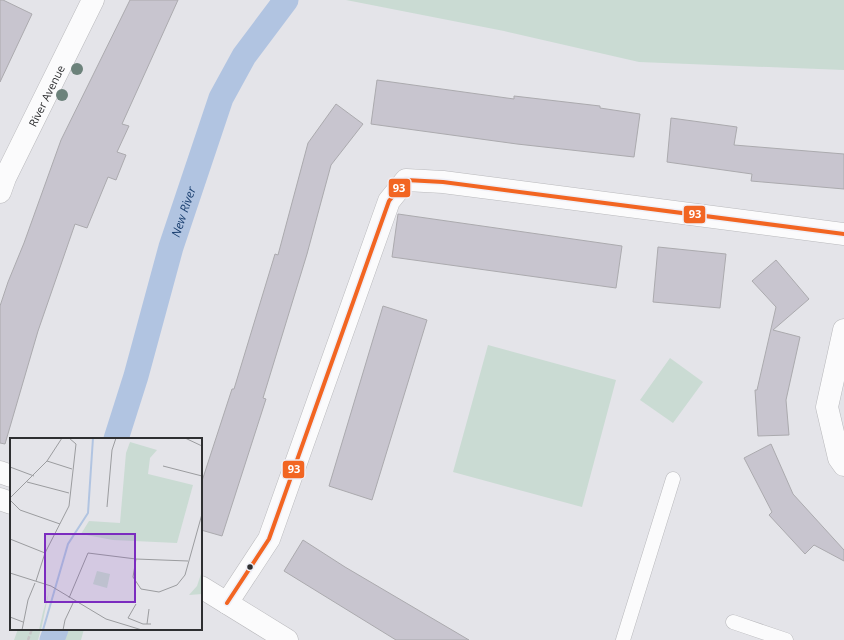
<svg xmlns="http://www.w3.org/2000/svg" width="844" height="640" font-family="'Open Sans',sans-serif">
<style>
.green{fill:#cadbd3}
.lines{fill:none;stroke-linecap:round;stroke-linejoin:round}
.canal{stroke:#b1c4e1;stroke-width:25}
.building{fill:#c8c5cf;stroke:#abaaae}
.lane-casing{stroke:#b9b9bc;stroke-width:15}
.street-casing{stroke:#b9b9bc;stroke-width:23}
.primary-casing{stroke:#b9b9bc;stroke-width:23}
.path{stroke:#c5c5c6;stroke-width:2.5;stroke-dasharray:4 2;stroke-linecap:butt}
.lane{stroke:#fbfbfc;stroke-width:14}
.street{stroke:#fbfbfc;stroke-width:22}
.primary{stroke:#fbfbfc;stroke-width:22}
.bus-1-casing{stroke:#eff0f8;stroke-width:7}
.bus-1{stroke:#f26522;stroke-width:4}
.tree{fill:#6c827b}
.bus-dot{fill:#2e2f31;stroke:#eff0f8;stroke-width:1.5}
.labels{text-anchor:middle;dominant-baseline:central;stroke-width:4;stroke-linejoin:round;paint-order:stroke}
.street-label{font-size:11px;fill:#2e2f31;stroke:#eff0f8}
.water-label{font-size:12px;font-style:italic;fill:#1c4171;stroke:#eff0f8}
.inset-river{fill:none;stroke:#b1c4e1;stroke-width:2}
.inset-road{fill:none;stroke:#9b9c9f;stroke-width:1}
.view{fill:#7b2cbf;fill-opacity:0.15;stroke:#7b2cbf;stroke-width:2}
.inset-edge{fill:none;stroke:#2e2f31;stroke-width:2}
.line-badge{stroke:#eff0f8;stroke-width:1.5}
.badge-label{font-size:11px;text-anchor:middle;font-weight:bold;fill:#fff}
</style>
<rect width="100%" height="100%" fill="#e4e4e9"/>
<path class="green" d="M346 0H844V70L639 62 504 31Z
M488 345 616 380 582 507 453 472Z
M670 358 703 382 673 423 640 400Z
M18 629H41L38 640H14Z
M68 629H84L81 640H65Z"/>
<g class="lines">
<g class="canal">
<path id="s1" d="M116 439 136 376 171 247 221 98 244 56 286 0"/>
<path d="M52 640 56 629"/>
</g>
</g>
<path class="building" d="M0 0H3L32 14 0 82Z
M130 0H178L122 124 129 126 117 152 126 155 116 180 108 177 87 228 75 224 38 331 5 444 0 443V306L8 282 24 243 61 140Z
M377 80 514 99V96L600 106V108L640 114 634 157 517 144 371 124Z
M336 104 363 124 331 165 307 254 263 398 266 399 222 536 201 530V484L232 389H234L275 254 278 255 308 143Z
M671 118 737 127 734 145 844 154V189L751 181 752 174 667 162Z
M398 214 622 246 616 288 392 257Z
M658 247 726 254 720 308 653 302Z
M776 260 809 299 773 330 800 337 786 400 789 435 758 436 755 390H757L776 307 752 281Z
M383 306 427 320 372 500 329 486Z
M771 444 793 494 844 550V561L814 545 805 554 769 515 772 512 744 458Z
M303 540 345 567 469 640H396L284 571Z"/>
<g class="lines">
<defs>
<path id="lane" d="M733 622 786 640
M623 640 673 479"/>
<g id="street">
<path id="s2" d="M0 192 5 178 93 0"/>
<path d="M844 330 827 407 839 458 844 465"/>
<path d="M227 603 269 539 389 201 406 180 443 182 844 234"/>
</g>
<path id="primary" d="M0 472 11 476
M0 499 11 503
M201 587 287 640"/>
</defs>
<use href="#lane" class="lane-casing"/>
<use href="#street" class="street-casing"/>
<use href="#primary" class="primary-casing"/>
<path class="path" d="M28 640 32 629"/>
<use href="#lane" class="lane"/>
<use href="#street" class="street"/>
<use href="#primary" class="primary"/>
<defs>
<path id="bus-1" d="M227 603 269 539 389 201 406 180 443 182 844 234"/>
</defs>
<use href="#bus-1" class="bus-1-casing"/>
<use href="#bus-1" class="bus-1"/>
</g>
<g class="tree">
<circle cx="77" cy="69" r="6"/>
<circle cx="62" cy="95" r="6"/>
</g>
<circle class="bus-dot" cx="250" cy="567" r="3.5"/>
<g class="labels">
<g class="street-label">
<text stroke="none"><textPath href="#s2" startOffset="107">River Avenue</textPath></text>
</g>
<g class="water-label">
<text stroke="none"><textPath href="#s1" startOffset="237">New River</textPath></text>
</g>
</g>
<g transform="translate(10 438)">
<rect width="192" height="192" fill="#e4e4e9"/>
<path d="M120 4 147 12 140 20 138 36 183 47 167 105 103 102 71 96 79 83 110 85 116 15ZM87 133 100 136 97 150 83 146ZM192 133V156L179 157 187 148ZM39 154 31 192H29L33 174Z" fill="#cadbd3"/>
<path class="inset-river" d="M33 192 58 106 78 75 83 0"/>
<path class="inset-road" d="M175 0 192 8M37 23 62 31M153 28 192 38M0 29 24 38M17 44 59 55M0 60 37 23 52 0M0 62 10 72 50 86M97 69 102 12 106 0M0 101 35 115M126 121 123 139 131 151 149 154 167 147 175 137 192 76M0 135 41 148 96 181 132 192M26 143 35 115 59 68 66 6 59 0M59 160 78 115 126 121 178 123M126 166 118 180 133 186H141M0 179 13 184M137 186 139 171M12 192 18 162 25 145M53 192 55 182 64 163"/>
<path class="view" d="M35 96H125V164H35Z"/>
<rect width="192" height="192" class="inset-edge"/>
</g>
<g class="line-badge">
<rect x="388" y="178" width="23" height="20" rx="4" fill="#f26522"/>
<rect x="683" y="205" width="23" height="19" rx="4" fill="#f26522"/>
<rect x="282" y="460" width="23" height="19" rx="4" fill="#f26522"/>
</g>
<g class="badge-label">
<text x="399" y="192">93</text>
<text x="695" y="218">93</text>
<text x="294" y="473">93</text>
</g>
</svg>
